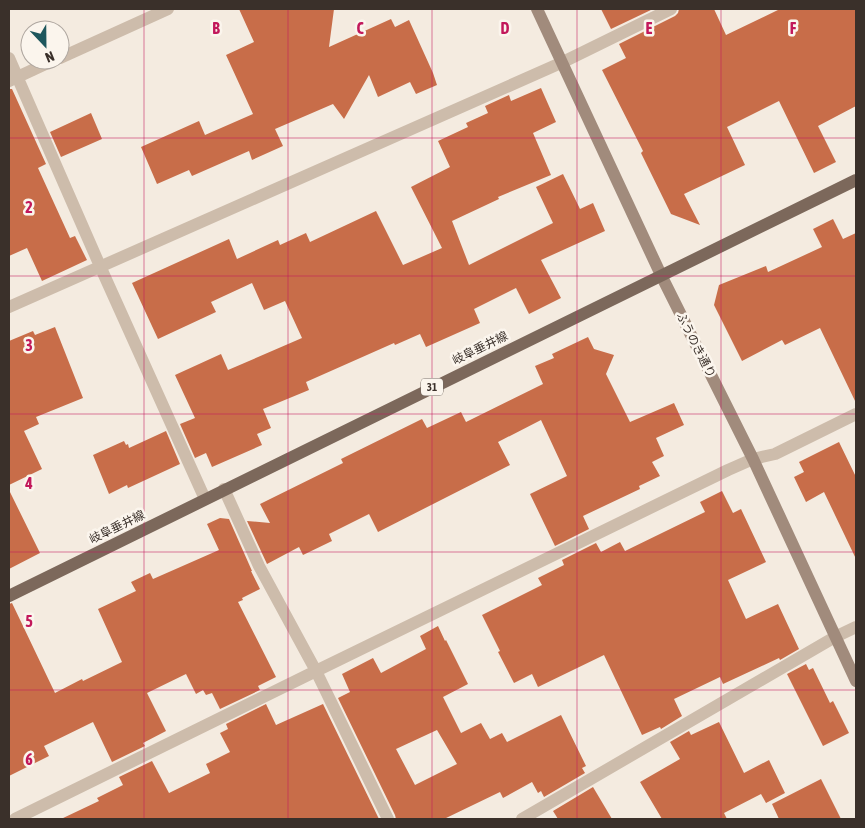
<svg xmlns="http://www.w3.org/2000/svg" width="865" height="828" font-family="'Asap Condensed','Noto Sans JP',sans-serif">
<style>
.building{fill:#c86d49;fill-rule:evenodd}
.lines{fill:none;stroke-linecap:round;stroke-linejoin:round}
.street{stroke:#cdbcab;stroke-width:12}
.secondary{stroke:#a18b7c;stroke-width:12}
.primary{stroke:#7c685b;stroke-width:12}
.grid{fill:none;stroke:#c2185b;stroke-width:1;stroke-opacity:0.55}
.labels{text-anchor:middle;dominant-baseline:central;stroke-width:5;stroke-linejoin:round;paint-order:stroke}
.shield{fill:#fbf5ed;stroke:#746b64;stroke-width:1}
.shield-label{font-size:11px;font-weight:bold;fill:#3a302a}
.street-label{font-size:12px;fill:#3a302a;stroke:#fbf5ed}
.grid-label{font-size:16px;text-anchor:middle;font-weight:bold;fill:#c2185b;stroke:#fbf5ed;stroke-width:5;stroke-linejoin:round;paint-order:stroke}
</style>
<rect width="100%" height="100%" fill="#f4ebe0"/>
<path class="building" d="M239 9H334L329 47 391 19 395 27 409 20 433 73 437 85 416 94 410 82 378 97 369 75 344 119 333 104 275 129 283 146 252 160 249 151 192 176 189 170 157 184 141 147 199 121 205 135 253 114 226 55 254 42Z
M601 9H653L611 29Z
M679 9H714L726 35 780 9H856V106L818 126 836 162 814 173 779 101 727 127 745 165 684 194 700 225 671 214 641 153 643 151 602 70 626 58 619 44 675 16 678 13Z
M541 88 556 122 533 133 551 175 498 197 499 199 452 221 469 265 553 223 536 187 563 174 580 209 593 203 605 231 541 260 561 298 529 314 516 288 474 309 480 323 426 347 420 334 395 345 394 343 306 382 309 390 263 409 271 428 257 434 262 445 212 467 206 453 195 458 180 424 195 418 175 375 221 354 228 370 302 338 285 301 264 310 252 283 211 302 216 312 158 339 132 283 229 239 237 259 278 240 280 245 306 233 310 242 376 211 403 265 442 248 411 187 450 167 438 141 468 127 466 123 488 113 485 106 509 95 511 101Z
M9 89H12L46 164 38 168 70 238 75 236 87 260 42 281 27 248 9 256Z
M91 113 102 139 61 157 50 132Z
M833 219 843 239 856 233V403L820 328 785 345 782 340 742 361 714 305 719 285 766 266 768 272 822 247 813 229Z
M55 327 83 398 36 417 39 424 24 431 42 469 9 485V341L33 331 35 335Z
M588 337 594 349 614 355 606 374 630 422 674 403 684 425 656 438 664 456 652 462 660 476 639 486 640 489 583 516 589 529 555 546 530 494 567 476 541 420 498 442 510 465 378 532 369 514 329 534 332 541 303 555 299 547 267 564 247 521 270 523 260 504 343 463 341 459 422 419 427 428 461 412 466 422 543 384 535 366 554 358 552 354Z
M166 431 180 464 128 488 127 485 109 494 93 455 124 441 126 445 128 444 129 448Z
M839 442 856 477V559L824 492 806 502 794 477 804 472 799 462Z
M9 490 40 553 9 569Z
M722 491 733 513 741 509 766 562 728 580 746 619 778 604 799 649 780 660 779 658 723 684 720 677 674 699 682 716 661 729 660 727 642 735 604 655 538 687 532 674 514 683 498 652 500 651 482 615 542 585 538 578 564 565 562 560 596 543 601 552 620 542 625 551 705 512 700 502Z
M220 518 229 519 252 571H251L260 589 242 598 243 600 238 602 276 677 258 686 260 690 220 709 212 693 206 695 203 690 196 694 186 674 147 693 166 731 143 743 145 746 112 762 93 722 44 746 49 756 9 776V604L12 603 55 693 82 679 83 681 122 662 98 609 136 591 131 582 150 573 153 579 219 550 207 524Z
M438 626 445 641 446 640 468 684 443 697 461 733 481 723 490 739 502 733 507 742 561 715 586 766 582 768 585 773 544 797 541 791 538 793 532 782 503 798 500 792 444 819H396L395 815 338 698 350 692 342 674 373 658 381 673 426 649 420 636ZM437 730 457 764 415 785 396 749Z
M806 664 809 670 813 668 830 703 833 701 849 733 823 746 787 674Z
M266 704 276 725 323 704 379 819H61L99 801 97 798 123 785 119 777 152 761 169 793 210 773 206 764 230 752 220 733 228 729 226 724Z
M719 722 744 773 769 760 785 793 766 803 761 794 724 813 727 819H662L640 782 680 759 670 742 689 731 691 735Z
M821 779 841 819H779L772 804Z
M593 787 612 819H558L553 811Z"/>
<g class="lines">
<path class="street" d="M9 58 100 266 205 499
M60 58 168 9
M9 81 54 60
M9 307 563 62 671 9
M224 489 259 566 316 671 388 819
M15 819 316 671 728 470 753 459 775 454 856 414
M522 819 835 637 856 627"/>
<path class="secondary" d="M537 9 661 275 753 459 856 681"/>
<path class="primary" d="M9 596 856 180"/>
</g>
<path class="grid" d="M144 9V819M288 9V819M432 9V819M577 9V819M721 9V819M9 138H856M9 276H856M9 414H856M9 552H856M9 690H856"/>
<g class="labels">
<rect class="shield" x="421" y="378.5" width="22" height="17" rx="4"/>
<g class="shield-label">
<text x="432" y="387">31</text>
</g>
<g class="street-label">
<text transform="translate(696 345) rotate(63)">ふうのき通り</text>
<text transform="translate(480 348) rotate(-26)">岐阜垂井線</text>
<text transform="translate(117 527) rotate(-26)">岐阜垂井線</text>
</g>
</g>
<g class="grid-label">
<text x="216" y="34">B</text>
<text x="360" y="34">C</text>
<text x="505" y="34">D</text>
<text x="649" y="34">E</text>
<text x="793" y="34">F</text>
<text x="29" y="213">2</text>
<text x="29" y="351">3</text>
<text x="29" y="489">4</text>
<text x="29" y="627">5</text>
<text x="29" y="765">6</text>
</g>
<rect width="865" height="828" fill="none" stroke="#3a302a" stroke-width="20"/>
<g transform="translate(45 45) rotate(158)"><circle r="24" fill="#fbf5ed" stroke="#aea69f"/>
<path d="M0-4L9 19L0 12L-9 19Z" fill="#1e575d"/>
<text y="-8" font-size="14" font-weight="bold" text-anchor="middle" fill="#3a302a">N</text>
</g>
</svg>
